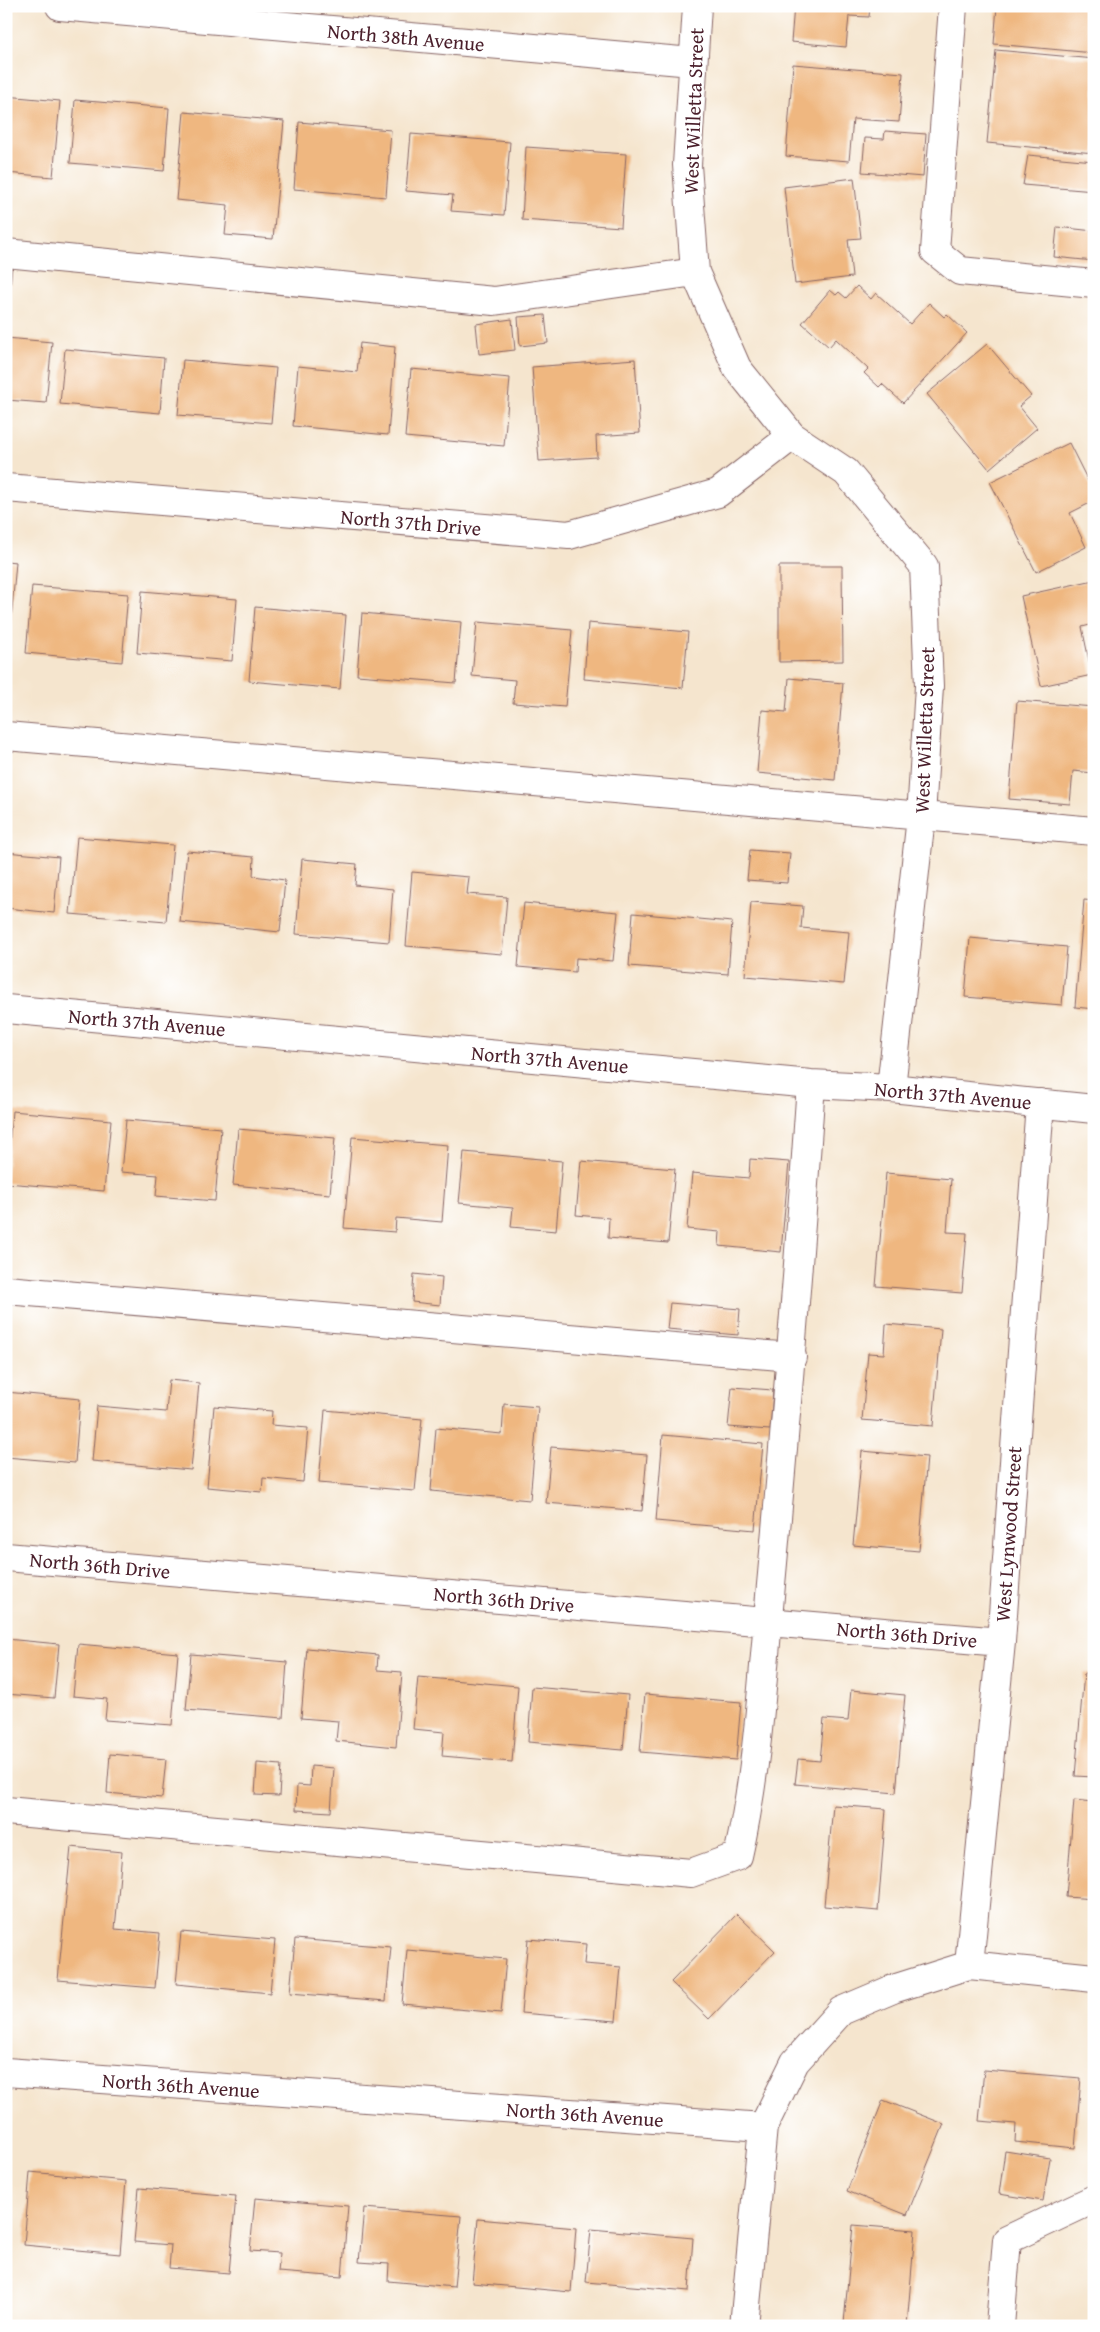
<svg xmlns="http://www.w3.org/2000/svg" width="1100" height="2332" font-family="'Gentium Book Plus',serif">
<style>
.building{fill:#efb780}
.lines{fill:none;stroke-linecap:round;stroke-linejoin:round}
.minor-casing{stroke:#866464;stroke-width:30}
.minor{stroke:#fff;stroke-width:28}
.labels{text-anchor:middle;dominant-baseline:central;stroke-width:4;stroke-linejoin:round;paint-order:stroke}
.street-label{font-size:20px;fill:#4a1f2b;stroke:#fff}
</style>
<rect width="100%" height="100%" fill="#fff"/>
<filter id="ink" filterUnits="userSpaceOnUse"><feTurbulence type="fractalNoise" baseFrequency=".02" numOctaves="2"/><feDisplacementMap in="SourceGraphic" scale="10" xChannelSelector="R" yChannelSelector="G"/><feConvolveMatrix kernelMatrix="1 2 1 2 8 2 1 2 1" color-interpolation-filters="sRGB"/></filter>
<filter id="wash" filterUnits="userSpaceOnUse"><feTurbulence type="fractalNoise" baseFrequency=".0096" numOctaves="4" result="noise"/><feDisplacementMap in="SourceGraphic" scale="20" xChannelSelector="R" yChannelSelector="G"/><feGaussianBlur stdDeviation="1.12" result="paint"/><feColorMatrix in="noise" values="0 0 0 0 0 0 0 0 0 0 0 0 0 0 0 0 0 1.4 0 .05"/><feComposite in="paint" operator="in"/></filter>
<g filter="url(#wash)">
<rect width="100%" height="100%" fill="#f5e5ce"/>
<g id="blocks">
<path class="building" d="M794 6H870L869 17 849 16 846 47 791 42Z
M997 6H1094V53L994 44Z
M996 50 1094 59V153L987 143Z
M793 64 903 73 899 122 853 119 849 161 786 156Z
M6 96 60 101 53 177 6 173Z
M75 100 169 108 164 171 70 163Z
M184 112 284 121 273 239 225 235 228 205 176 200Z
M299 122 391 130 386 197 294 189Z
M885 131 926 134 923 177 862 172 865 138 884 139Z
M411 134 510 142 504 215 451 211 453 195 406 191Z
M526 147 626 154 621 227 522 220Z
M1028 155 1094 161V191L1023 185Z
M854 178 861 238 848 239 852 277 795 284 784 187Z
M1057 227 1094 231V261L1054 257Z
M6 265 12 266 9 301H6Z
M857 286 871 299 876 293 910 324 929 303 944 317 947 314 967 333 903 403 882 384 879 387 864 373 868 369 836 339 829 347 802 323 830 290 836 295 839 292 846 298Z
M545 315 548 343 520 346 518 317Z
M512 319 515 350 479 354 476 324Z
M6 338 52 342 46 403 6 400Z
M360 343 395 347 388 435 293 426 298 366 357 372Z
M987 344 1031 396 1019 406 1037 428 989 469 927 394Z
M65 349 164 358 160 413 60 404Z
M635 359 640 433 596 436 597 457 539 461 532 367Z
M183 360 276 368 271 423 178 415Z
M411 369 510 378 504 446 405 437Z
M1069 443 1094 493V501L1070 513 1086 547 1036 572 990 482Z
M6 561 16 562 8 656H6Z
M779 566H842L843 661 779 662Z
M1094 580V624L1082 627 1092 675 1041 686 1021 596Z
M32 586 128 594 122 662 26 653Z
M142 591 237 599 232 661 137 653Z
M255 607 346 615 340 689 249 681Z
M362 613 461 622 456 683 357 675Z
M477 622 572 630 565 707 513 703 515 680 472 676Z
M588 623 688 632 683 688 584 679Z
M789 678 843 683 835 780 757 773 762 710 786 712Z
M1017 701 1094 707V773L1073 771 1070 804 1009 799Z
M77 837 173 845 166 922 70 914Z
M750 850 790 853 787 883 747 880Z
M187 851 254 857 253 876 285 880 280 932 180 922Z
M6 852 59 857 54 913 6 908Z
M302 859 357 864 355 885 393 889 389 942 296 934Z
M412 872 469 877 467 894 507 897 502 954 406 946Z
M1084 900 1094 901V1009L1075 1007Z
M751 902 803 906 801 928 849 932 844 984 745 976Z
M524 903 618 912 613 961 576 958 575 972 518 967Z
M633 913 732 922 728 974 629 966Z
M970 938 1067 947 1062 1005 965 997Z
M12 1111 111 1120 104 1191 6 1183Z
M126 1120 221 1128 215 1201 156 1196 158 1175 121 1172Z
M238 1129 335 1138 330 1194 233 1185Z
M352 1137 448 1145 442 1222 396 1218 395 1232 344 1228Z
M464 1152 562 1161 556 1231 511 1227 513 1208 459 1203Z
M750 1159 789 1162 781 1252 719 1246 720 1232 687 1229 692 1173 749 1178Z
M581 1161 675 1169 668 1243 608 1238 609 1218 576 1215Z
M886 1173 951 1179 947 1232 967 1233 962 1293 876 1286Z
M414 1274 442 1277 440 1305 412 1302Z
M670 1303 740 1309 738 1335 667 1329Z
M886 1324 941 1329 933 1426 862 1420 868 1353 884 1354Z
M169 1380 199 1383 191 1470 92 1461 97 1406 166 1412Z
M732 1387 773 1390 770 1430 728 1427Z
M6 1392 80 1399 75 1463 6 1457Z
M504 1404 538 1407 530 1500 431 1491 436 1428 502 1434Z
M214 1406 272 1411 271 1425 308 1428 303 1482 263 1478 262 1492 207 1487Z
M325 1410 422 1419 415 1491 319 1483Z
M663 1435 763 1444 755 1530 656 1521Z
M551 1447 647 1455 642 1511 546 1503Z
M862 1451 927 1457 919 1551 853 1545Z
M6 1639 59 1644 54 1698 6 1694Z
M78 1644 178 1653 172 1725 105 1720 107 1699 73 1696Z
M307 1648 378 1655 377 1670 402 1672 396 1747 336 1741 338 1721 301 1718Z
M191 1654 287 1662 283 1718 186 1710Z
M1084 1673 1094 1674V1777L1075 1776Z
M418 1677 518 1686 512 1762 442 1756 444 1732 413 1729Z
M532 1687 628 1695 623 1750 528 1742Z
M851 1690 905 1695 896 1793 795 1784 798 1759 820 1761 824 1719 848 1721Z
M645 1694 741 1702 736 1760 640 1752Z
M110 1754 166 1759 162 1798 107 1793Z
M257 1763 281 1765 279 1796 255 1795Z
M311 1766 334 1768 331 1812 296 1810 297 1785 310 1786Z
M1074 1800 1094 1802V1899L1066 1897Z
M833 1805 886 1809 878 1911 824 1906Z
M71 1847 122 1852 115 1929 160 1933 155 1988 58 1980Z
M737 1914 775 1951 709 2019 671 1982Z
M181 1932 275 1940 270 1993 176 1984Z
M295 1939 391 1947 386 2001 290 1993Z
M528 1939 586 1944 584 1964 621 1967 616 2021 521 2013Z
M407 1950 506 1959 501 2013 402 2004Z
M984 2070 1081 2078 1075 2148 1015 2142 1016 2124 979 2121Z
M883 2100 944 2124 907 2215 847 2191Z
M1005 2151 1050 2158 1043 2201 999 2194Z
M30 2172 126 2181 120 2254 24 2245Z
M139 2188 236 2196 229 2273 169 2268 171 2245 134 2242Z
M255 2198 348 2206 342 2277 278 2272 280 2253 250 2251Z
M364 2208 461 2216 454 2287 388 2281 389 2264 359 2262Z
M478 2219 576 2228 571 2292 472 2283Z
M853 2225 915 2230 907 2326 844 2323Z
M591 2229 693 2238 689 2291 586 2282Z"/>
</g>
</g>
<g filter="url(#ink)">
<use href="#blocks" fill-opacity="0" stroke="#866464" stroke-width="1"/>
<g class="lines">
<defs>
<path id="minor" d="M60 6 692 62
M697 6 687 165 695 272 737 368 792 436 846 472 924 566 929 686 921 817 891 1088
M953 6 935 251 960 271 1094 284
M6 253 494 301 695 272
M6 488 569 535 718 493 792 436
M6 736 1094 831
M6 1009 811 1084 891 1088 1094 1109
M6 1290 792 1357
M6 1557 1001 1642
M6 1811 691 1873 738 1856C759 1764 763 1668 772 1574 787 1410 800 1247 811 1084
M969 1965 1001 1642 1040 1103
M6 2072 763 2127
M744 2326 763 2127 795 2062 841 2011 893 1989 969 1965 1094 1978
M1000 2326 1007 2240 1094 2199"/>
</defs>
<use href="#minor" class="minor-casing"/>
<use href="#minor" class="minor"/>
</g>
</g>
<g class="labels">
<g class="street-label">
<text transform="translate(406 37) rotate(5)">North 38th Avenue</text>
<text transform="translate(693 111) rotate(-88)">West Willetta Street</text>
<text transform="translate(411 522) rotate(5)">North 37th Drive</text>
<text transform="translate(924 730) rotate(-88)">West Willetta Street</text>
<text transform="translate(147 1022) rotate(5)">North 37th Avenue</text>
<text transform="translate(550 1059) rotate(5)">North 37th Avenue</text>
<text transform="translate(953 1095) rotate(5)">North 37th Avenue</text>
<text transform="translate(1008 1534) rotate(-86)">West Lynwood Street</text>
<text transform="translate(100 1565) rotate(5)">North 36th Drive</text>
<text transform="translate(504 1599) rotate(5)">North 36th Drive</text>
<text transform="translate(907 1634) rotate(5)">North 36th Drive</text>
<text transform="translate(181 2085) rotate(4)">North 36th Avenue</text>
<text transform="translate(585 2114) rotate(4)">North 36th Avenue</text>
</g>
</g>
<rect width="1100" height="2332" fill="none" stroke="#fff" stroke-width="25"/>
</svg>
